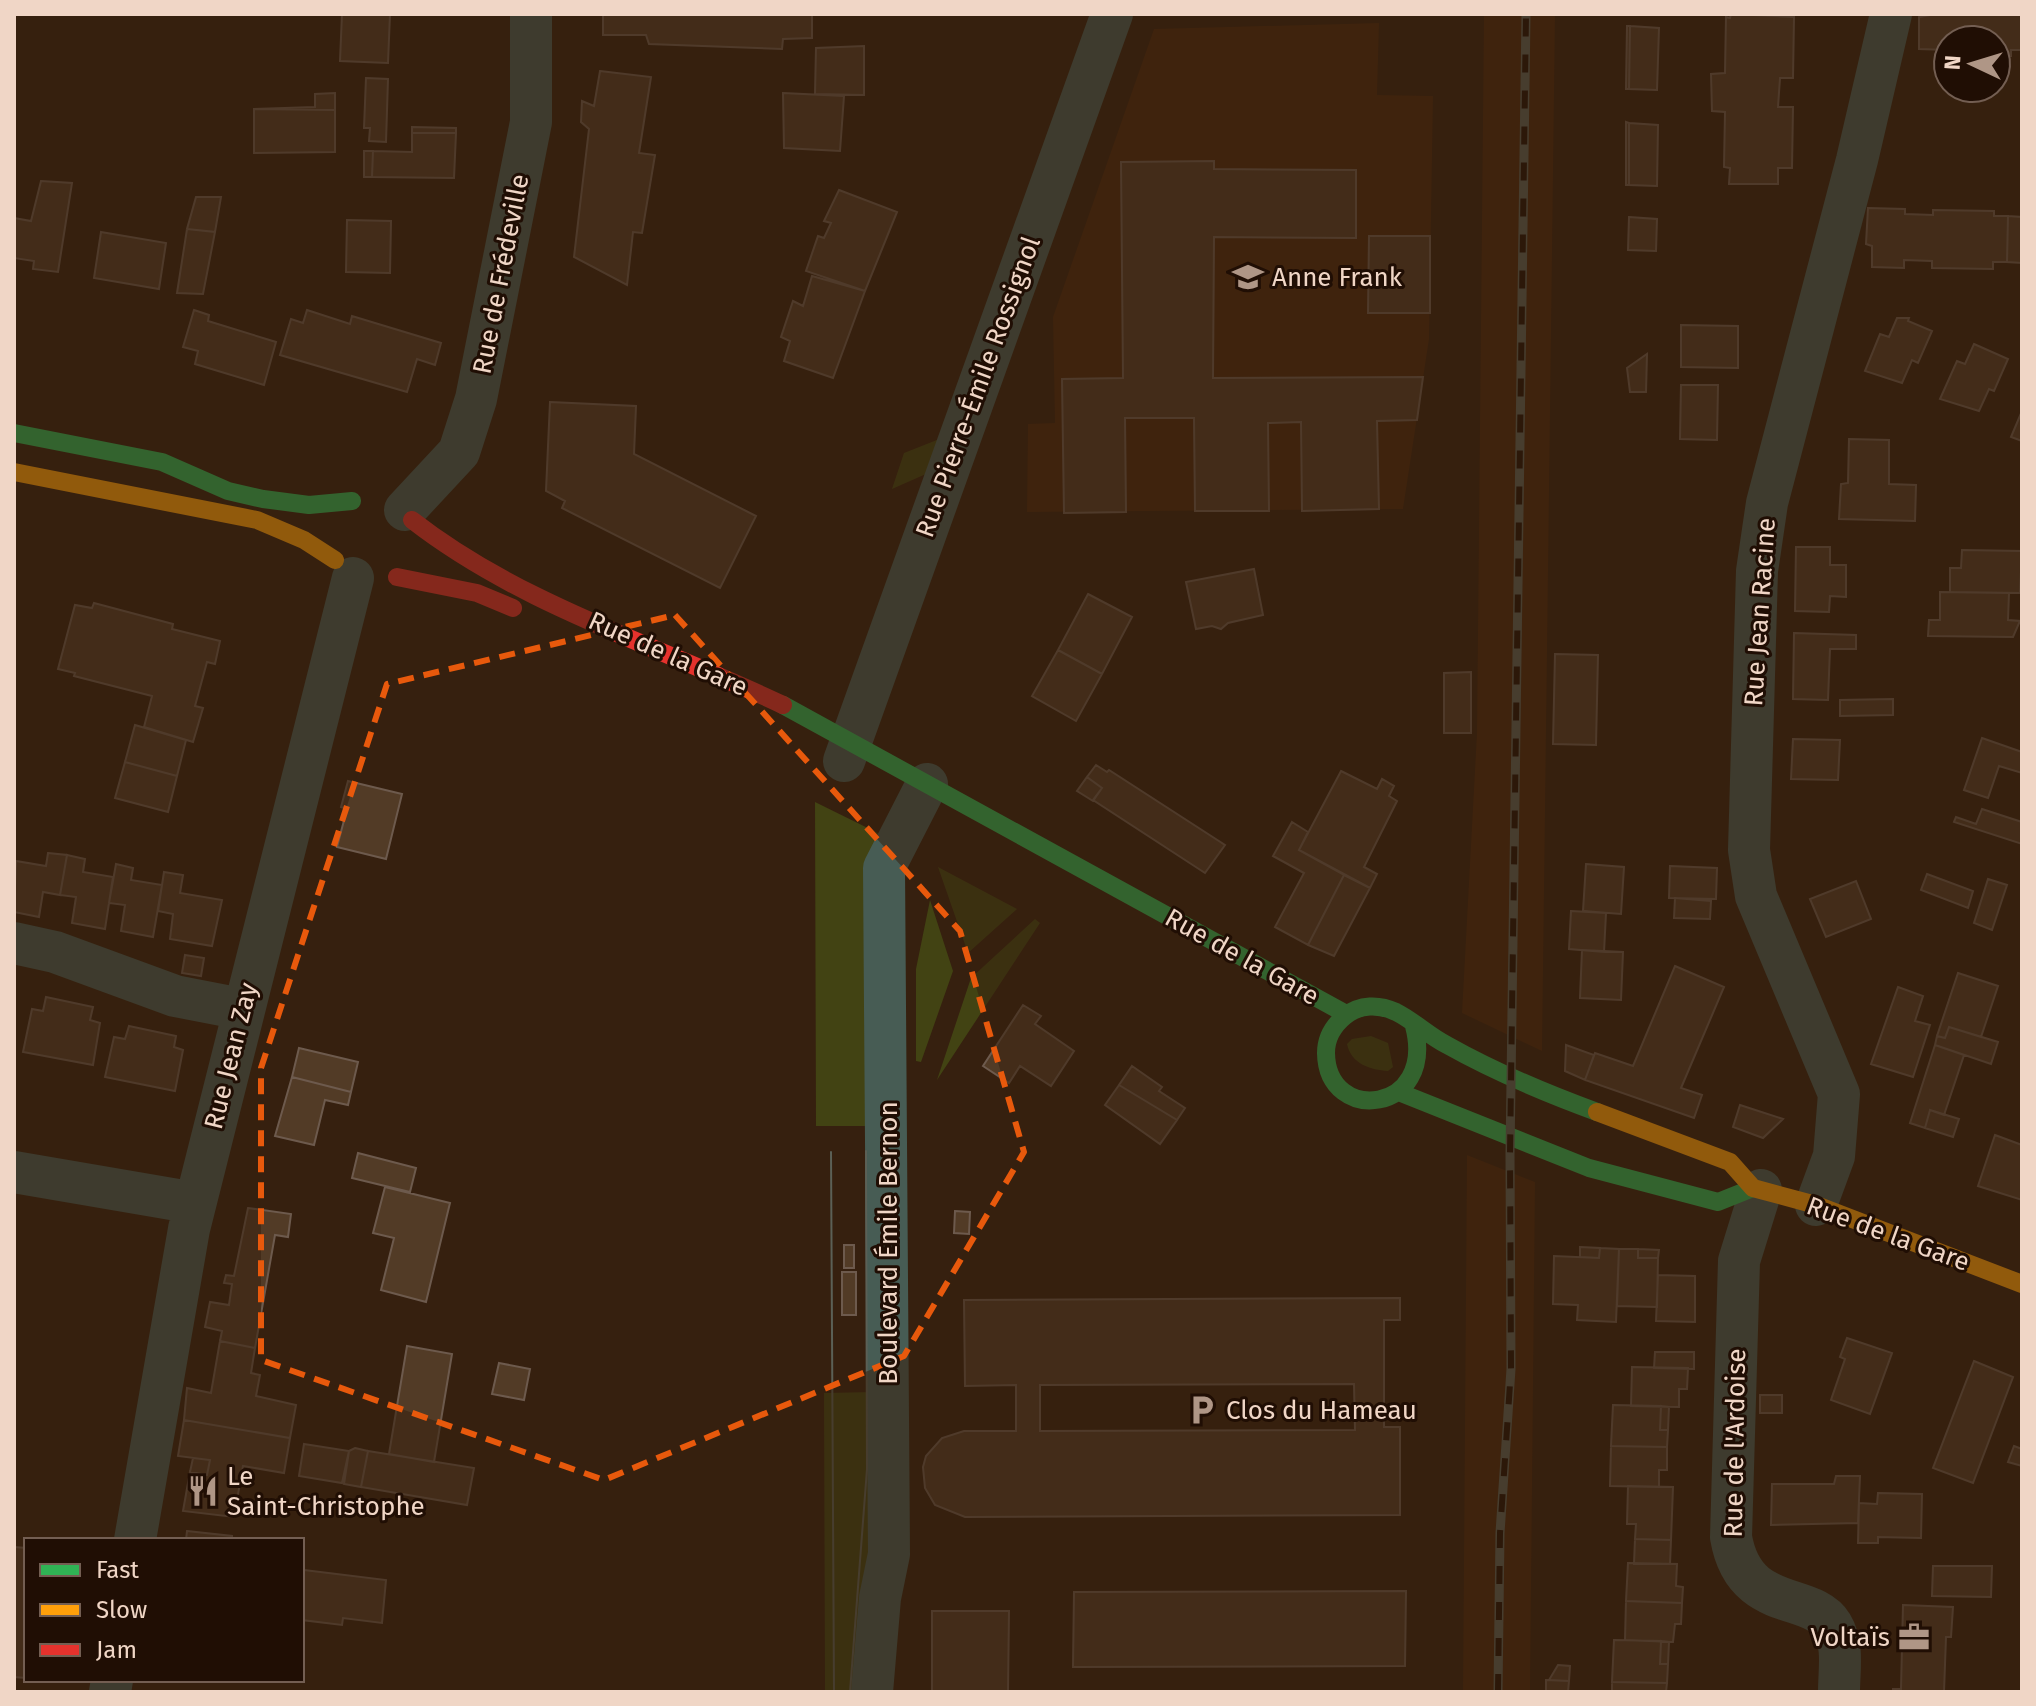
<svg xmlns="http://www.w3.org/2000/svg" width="2036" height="1706" font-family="'Fira Sans',sans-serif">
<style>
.built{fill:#49270d}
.green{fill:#424313}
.building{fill:#523b26;stroke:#6d5a4d;stroke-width:2;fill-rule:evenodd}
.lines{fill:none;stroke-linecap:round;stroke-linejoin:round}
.street{stroke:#475c54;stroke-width:42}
.fast{stroke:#30b455;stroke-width:18}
.slow{stroke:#ff9f0a;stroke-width:18}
.jam{stroke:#e5322d;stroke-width:18}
.tram{stroke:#5b6056;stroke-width:2}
.rail-casing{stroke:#5b6056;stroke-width:9}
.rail{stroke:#200e04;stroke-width:6;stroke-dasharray:18;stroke-linecap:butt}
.marked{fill:none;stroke:#e8590c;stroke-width:6;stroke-dasharray:16 10;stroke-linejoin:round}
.labels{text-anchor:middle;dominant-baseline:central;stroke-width:6;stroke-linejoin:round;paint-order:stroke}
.street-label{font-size:26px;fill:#f0d6c6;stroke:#200e04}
.poi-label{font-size:26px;fill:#f0d6c6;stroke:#200e04;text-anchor:start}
</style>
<rect width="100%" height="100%" fill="#36200f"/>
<path class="built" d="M1484 14H1555L1542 1051 1462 1013 1477 733Z
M1379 23 1377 95 1433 96 1429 339 1403 509 1027 512 1028 424 1055 423 1053 317 1154 29Z
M1467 1155 1535 1182 1530 1692H1463Z"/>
<path class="green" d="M947 436 935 470 892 489 904 453Z
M815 802 888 838 877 1126H816Z
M938 867 1017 909 968 953Z
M930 900 953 971 921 1062 916 1061V969Z
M1035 919 1040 923 937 1080 971 978Z
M1371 1036 1388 1043 1393 1067 1388 1071C1371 1070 1351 1064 1347 1044L1352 1039Z
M874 1392V1479L857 1692H825L824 1393Z"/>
<path class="building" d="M342 14H390L388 63 340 61Z
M603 14H812V38L783 39 782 49 649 44 646 35H603Z
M1731 14 1794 17 1793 78H1780L1778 107H1793L1792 168H1778V184H1729L1730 168 1724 167 1725 112 1712 111 1711 74 1725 73 1726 17 1730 18Z
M1936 14H2022V50H2011V56H1996V40H1948V50L1919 49V17Z
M1627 26H1630L1629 89H1626Z
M1630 26 1659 28 1657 90 1629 89Z
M864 46V95L815 94 816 48Z
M600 71 651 77 639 153 655 155 642 233 633 232 627 285 574 257 589 129 581 122 582 101 594 106Z
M366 78 388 79 386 142 369 141 370 128H364Z
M335 93V110L254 109 315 107V94Z
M783 93 844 96 840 151 784 148Z
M254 109 335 110V152L254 153Z
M1626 122 1629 123V185H1626Z
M1629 123 1658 125 1657 186 1629 185Z
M412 127 456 128V133H412Z
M412 133H456L454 178 372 177 373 151 412 152Z
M364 151H373L372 177H364Z
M1214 161V169L1356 170V238L1214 237 1213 378 1423 377 1417 420 1377 421 1379 509 1302 511 1301 422 1268 423 1269 511H1195L1194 418H1125L1126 512 1064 513 1062 379 1123 378 1121 162Z
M41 181 72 183 58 272 33 269 34 261 14 258V218L31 221Z
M839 190 897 212 865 291 806 271 818 236 824 238 831 223 824 221Z
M196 197H221L215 232 187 229Z
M1868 208 1905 209V214L1933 215V210L1994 211V216H2008L2007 262H1993V269L1932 268V261L1904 260V268L1872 267V246L1866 244Z
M2008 216 2022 217V263L2007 262Z
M1629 217 1657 219 1656 251 1628 250Z
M347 220 391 221 390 273 346 272Z
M187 229 215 232 203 294 177 293Z
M101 232 166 243 159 289 94 278Z
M1369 236H1430V313H1368Z
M812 276 865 291 833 378 784 361 790 341 781 337 793 301 803 306Z
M194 310 209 315 208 321 276 342 264 385 195 364 198 351 183 347Z
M307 310 350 324 352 316 441 343 435 365 417 359 407 392 280 355 291 319 303 323Z
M1897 318H1909L1908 321 1932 331 1918 363 1912 360 1902 383 1865 371 1880 334 1889 337Z
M1681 325 1738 326V368L1681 367Z
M1974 344 2008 359 1994 391 1989 389 1979 411 1940 399 1957 361 1965 364Z
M1647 354 1646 392H1630L1627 368Z
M1681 385H1718L1717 440 1680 439Z
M550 402 636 406 634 454 756 516 720 588 562 508 565 501 546 491Z
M2022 411V441L2011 437Z
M1849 439 1889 440V484L1916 485 1915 521 1839 519 1841 484 1848 483Z
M1796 547H1830V565H1846V597L1830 596 1829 612 1795 611Z
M1962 550 2022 551 2020 593 1950 592V568H1961Z
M1254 569 1263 615 1228 623 1221 629 1212 626 1196 629 1186 582Z
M1940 592 2009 593 2008 620 2020 621 2013 637 1928 636 1929 620H1940Z
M1088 594 1132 617 1102 674 1058 650Z
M94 603 173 624 172 629 220 641 215 664 207 662 195 706 203 708 193 742 144 727 152 696 74 676 75 673 58 669 75 605 92 608Z
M1794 633 1856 635V649H1830L1828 700 1793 699Z
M1058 650 1102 674 1076 721 1032 696Z
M1555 654 1598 655 1596 745 1553 744Z
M1471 672V733H1444V673Z
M1893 699V715L1840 716V700Z
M135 725 186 740 177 776 125 762Z
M1982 738 2022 752V773L1999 766 1988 798 1964 790Z
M1793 739 1840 740 1838 780 1791 779Z
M125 762 177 776 168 812 115 798Z
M1096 765 1107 772 1109 770 1225 845 1205 873 1093 800 1102 788 1087 777Z
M1341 771 1377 789 1382 779 1394 786 1389 796 1397 801 1364 867 1377 874 1370 888 1299 850Z
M1087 777 1102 788 1093 801 1077 791Z
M348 781 402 794 386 859 337 847 347 809 341 807Z
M1982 809 2022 822V844L1954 822 1956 817 1976 824Z
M1292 822 1308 832 1299 850 1344 875 1308 945 1275 927 1304 873 1273 856Z
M48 853 67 855 60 895 43 892 39 917 14 912 16 861 46 866Z
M67 855 85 859 83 872 113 877 105 929 72 923 76 897 60 895Z
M116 864 133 868 131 880 162 885 153 937 121 931 125 905 109 903Z
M1586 864 1624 867 1621 914 1583 911Z
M1670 866 1717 868 1716 899 1669 898Z
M164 872 183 875 180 893 222 900 212 946 170 939 173 914 158 911Z
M1927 874 1973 891 1968 908 1921 890Z
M1344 875 1370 888 1334 956 1308 945Z
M1988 879 2007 885 1992 930 1974 923Z
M1856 881 1871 919 1826 937 1810 899Z
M1675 898 1711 901 1710 919 1674 918Z
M1571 911 1606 913 1604 952 1569 949Z
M1582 950 1623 952 1621 1000 1580 998Z
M185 955 204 958 201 976 182 973Z
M1675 966 1724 987 1681 1088 1702 1095 1694 1118 1585 1080 1595 1053 1633 1066Z
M1958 973 1998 986 1981 1037 1949 1027 1945 1038 1937 1036Z
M1898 987 1923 996 1915 1021 1930 1025 1913 1077 1871 1064Z
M46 997 93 1007 90 1020 100 1023 93 1065 23 1052 32 1009 43 1011Z
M1023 1005 1041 1016 1035 1024 1074 1051 1051 1086 1020 1066 1009 1083 983 1066Z
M129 1026 176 1036 174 1047 183 1050 175 1091 105 1077 114 1037 125 1039Z
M1949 1027 1998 1042 1991 1064 1935 1045 1937 1036 1945 1038Z
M1566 1045 1594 1055 1585 1080 1565 1071Z
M1935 1045 1964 1055 1944 1115 1930 1110 1925 1128 1910 1123Z
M299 1048 358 1062 351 1092 292 1077Z
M1132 1066 1162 1087 1159 1091 1185 1108 1177 1120 1119 1085Z
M292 1077 351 1092 348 1105 325 1100 314 1145 275 1136Z
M1119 1085 1177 1120 1160 1144 1105 1105Z
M1740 1105 1783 1119 1763 1138 1733 1127Z
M1930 1110 1959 1119 1953 1137 1925 1128Z
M1995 1135 2022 1145V1200L1978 1186Z
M358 1153 416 1168 410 1192 352 1178Z
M385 1187 450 1203 426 1302 381 1290 394 1238 373 1233Z
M248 1208 291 1214 288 1237 275 1235 255 1348 220 1341 222 1331 205 1327 210 1302 229 1305 232 1284 224 1283 226 1275 234 1276Z
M955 1211 970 1212 969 1234 954 1233Z
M844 1245H854V1268H844Z
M1580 1247 1600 1248 1599 1258 1580 1257Z
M1600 1248 1619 1249 1616 1322 1577 1320 1578 1305 1553 1304 1554 1256 1599 1258Z
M1619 1249H1638V1258H1658L1657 1307 1617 1306Z
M1638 1249 1659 1250 1658 1258H1638Z
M842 1272H856V1315H842Z
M1658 1275 1695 1276V1322L1656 1321Z
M1400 1298V1320H1384V1427H1400V1515L965 1517 935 1505 925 1488 923 1467 926 1456 942 1438 964 1431H1016V1385L965 1386 964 1300ZM1354 1384 1355 1430 1040 1431V1385Z
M1847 1338 1892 1353 1870 1414 1831 1400 1845 1359 1840 1357Z
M220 1341 255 1348 251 1373 260 1375 256 1396 296 1405 290 1438 184 1420 187 1388 211 1393Z
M407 1346 452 1354 434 1462 389 1454Z
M1655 1352H1694V1369L1654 1368Z
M1974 1361 2013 1377 1973 1483 1933 1468Z
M499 1363 530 1369 524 1400 492 1394Z
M1632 1367 1688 1368 1687 1389H1679V1407L1631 1406Z
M1760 1395H1782V1413H1760Z
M1613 1405 1661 1406 1660 1430H1668L1667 1447 1611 1446Z
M1661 1406 1669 1407 1668 1430H1660Z
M184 1420 290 1438 284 1473 243 1466 234 1517 183 1511 190 1472 207 1475 210 1460 178 1456Z
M304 1444 349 1451 342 1483 299 1476Z
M1611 1446 1667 1447V1470H1659V1487L1610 1486Z
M2014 1446 2022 1449V1466L2008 1462Z
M355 1448 368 1451 361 1487 344 1484 349 1451Z
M368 1451 474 1468 467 1505 361 1487Z
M193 1458 210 1460 207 1475 190 1472Z
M1836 1476H1860L1858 1523 1771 1525 1772 1484H1834Z
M1628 1486 1673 1487 1671 1540 1635 1539 1636 1524H1627Z
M1878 1493 1922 1494 1921 1538 1878 1537V1543H1858L1859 1503 1877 1504Z
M187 1531 232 1536V1540H186Z
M1635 1539 1671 1540 1670 1564H1634Z
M14 1547 26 1548V1678L14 1677Z
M1628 1563 1677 1564 1676 1586 1683 1587 1682 1603 1626 1601Z
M1933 1566H1992L1991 1597 1932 1596Z
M304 1570 386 1580 382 1623 343 1618 342 1625 302 1620Z
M1406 1591 1405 1666 1073 1667 1074 1592Z
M1626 1601 1682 1603 1681 1624H1675L1673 1642 1625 1640Z
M1903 1605 1953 1607 1951 1637H1946L1944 1692H1893V1689H1901Z
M932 1611H1009L1008 1692H932Z
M1614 1640 1661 1641 1660 1664H1668L1667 1683 1612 1682Z
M1661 1641 1669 1642 1668 1664H1660Z
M1558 1665 1570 1666 1569 1681 1549 1680Z
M1546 1680 1569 1681 1568 1692H1546Z
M1612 1682 1667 1683 1666 1692H1612Z"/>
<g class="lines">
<path class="street" d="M405 510 459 452 476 399 531 122V14
M844 761 1112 14
M14 943 55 952 175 996 242 1009
M14 1172 195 1203
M1761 1190 1739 1261 1731 1537C1744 1614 1811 1591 1832 1625 1844 1645 1839 1670 1839 1692
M1816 1205 1834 1156 1839 1094 1756 896 1749 850 1757 571 1767 503 1857 160 1891 14
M135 1540 189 1229 353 578
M110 1692 112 1680
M872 1692 880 1598 889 1554 884 868 927 784"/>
<path class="fast" d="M14 433 162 462 228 491 263 499 309 505 352 501
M783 705 1346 1014
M1414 1026C1437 1114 1327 1125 1326 1053 1326 1038 1334 1025 1345 1016 1360 1004 1379 1004 1396 1012 1414 1021 1429 1036 1447 1045 1495 1072 1545 1093 1597 1112
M1401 1093 1589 1168 1718 1202 1753 1188"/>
<path class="slow" d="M14 472 257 520 304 540 335 560
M1597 1112 1730 1162 1753 1188 1816 1205 2022 1284"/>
<path class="jam" d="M412 520C521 605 659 646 783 705
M397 577 477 593 513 608"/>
<path class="tram" d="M831 1152 834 1692
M850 1692 867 1469 866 1151"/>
<defs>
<path id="rail" d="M1498 1692 1500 1533 1511 1369 1510 1154 1526 14"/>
</defs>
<use href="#rail" class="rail-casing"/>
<use href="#rail" class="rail"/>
</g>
<path d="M0 0H2036V1706H0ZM675 615 960 931 1024 1152 904 1356 604 1480 261 1360V1068L387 684Z" fill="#36200f" fill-opacity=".55" fill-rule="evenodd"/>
<path class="marked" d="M675 615 960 931 1024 1152 904 1356 604 1480 261 1360V1068L387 684Z"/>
<defs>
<symbol id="school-bare" viewBox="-9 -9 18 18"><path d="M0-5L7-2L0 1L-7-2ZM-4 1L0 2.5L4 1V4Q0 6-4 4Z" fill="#af9686" stroke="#200e04" stroke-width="2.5" paint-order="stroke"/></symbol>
<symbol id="parking-bare" viewBox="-9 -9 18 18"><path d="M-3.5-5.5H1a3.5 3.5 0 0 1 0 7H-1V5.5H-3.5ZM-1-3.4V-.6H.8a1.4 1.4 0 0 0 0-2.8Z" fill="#af9686" stroke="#200e04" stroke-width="2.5" paint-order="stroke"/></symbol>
<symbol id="restaurant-bare" viewBox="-9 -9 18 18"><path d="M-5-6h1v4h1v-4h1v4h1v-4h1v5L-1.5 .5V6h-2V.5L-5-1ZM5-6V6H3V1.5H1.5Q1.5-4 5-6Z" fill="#af9686" stroke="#200e04" stroke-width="2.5" paint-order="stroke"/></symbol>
<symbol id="office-bare" viewBox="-9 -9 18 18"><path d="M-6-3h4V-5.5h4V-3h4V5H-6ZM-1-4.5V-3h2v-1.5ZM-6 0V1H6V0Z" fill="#af9686" stroke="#200e04" stroke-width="2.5" paint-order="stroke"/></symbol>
</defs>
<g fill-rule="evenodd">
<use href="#school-bare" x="1226" y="255" width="44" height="44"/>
<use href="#parking-bare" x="1180" y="1388" width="44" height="44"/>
<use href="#restaurant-bare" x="181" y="1469" width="44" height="44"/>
<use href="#office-bare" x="1892" y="1615" width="44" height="44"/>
</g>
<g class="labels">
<g class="street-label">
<text transform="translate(501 274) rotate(-79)">Rue de Frédeville</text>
<text transform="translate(978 387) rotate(-70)">Rue Pierre-Émile Rossignol</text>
<text transform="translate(1760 612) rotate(-86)">Rue Jean Racine</text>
<text transform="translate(668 654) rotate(24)">Rue de la Gare</text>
<text transform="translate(1242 957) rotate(29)">Rue de la Gare</text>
<text transform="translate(231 1056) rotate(-76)">Rue Jean Zay</text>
<text transform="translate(1888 1234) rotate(20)">Rue de la Gare</text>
<text transform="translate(888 1243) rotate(-90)">Boulevard Émile Bernon</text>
<text transform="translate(1735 1443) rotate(-89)">Rue de l'Ardoise</text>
</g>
<g class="poi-label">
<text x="1272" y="277">Anne Frank</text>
<text x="1226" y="1410">Clos du Hameau</text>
<text x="227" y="1476">Le<tspan x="227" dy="30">Saint-Christophe</tspan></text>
<text x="1890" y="1637" text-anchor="end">Voltaïs</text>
</g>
</g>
<rect width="2036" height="1706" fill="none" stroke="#f0d6c6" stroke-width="32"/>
<rect x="24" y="1538" width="280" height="144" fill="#200e04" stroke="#735e52" stroke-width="2"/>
<rect x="40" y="1564" width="40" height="12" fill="#30b455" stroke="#735e52" stroke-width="2"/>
<text x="96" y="1578" font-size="24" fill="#f0d6c6">Fast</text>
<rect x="40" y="1604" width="40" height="12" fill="#ff9f0a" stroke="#735e52" stroke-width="2"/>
<text x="96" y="1618" font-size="24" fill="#f0d6c6">Slow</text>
<rect x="40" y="1644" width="40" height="12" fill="#e5322d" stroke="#735e52" stroke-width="2"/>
<text x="96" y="1658" font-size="24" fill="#f0d6c6">Jam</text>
<g transform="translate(1972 64) rotate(274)"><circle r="38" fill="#200e04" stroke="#735e52" stroke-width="2"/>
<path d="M0-6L14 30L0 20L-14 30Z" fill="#af9686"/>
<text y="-12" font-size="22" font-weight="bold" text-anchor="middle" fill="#f0d6c6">N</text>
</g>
</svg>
